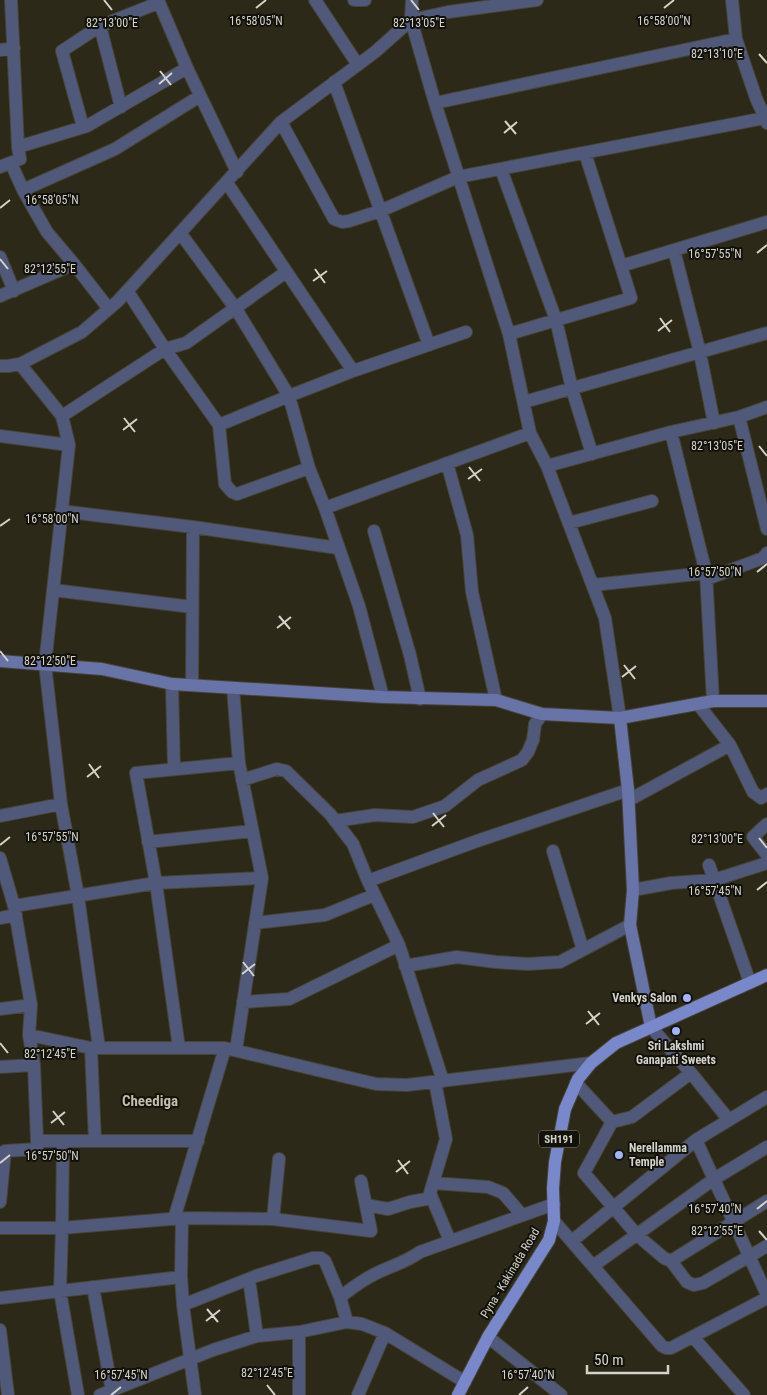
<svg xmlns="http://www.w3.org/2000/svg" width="767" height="1395" font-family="'Roboto Condensed',sans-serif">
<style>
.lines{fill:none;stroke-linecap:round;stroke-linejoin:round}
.street-casing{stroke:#474435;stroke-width:14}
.secondary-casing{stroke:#474435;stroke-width:14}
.primary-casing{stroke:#474435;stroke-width:14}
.street{stroke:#51597a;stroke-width:12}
.secondary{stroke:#6873a8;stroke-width:12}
.primary{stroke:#7987cb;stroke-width:12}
.ticks{fill:none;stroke:#d4d3c9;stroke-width:2}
.poi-dot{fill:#a2b2fd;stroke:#13110b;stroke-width:2}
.labels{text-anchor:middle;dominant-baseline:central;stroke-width:4;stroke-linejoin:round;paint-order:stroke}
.shield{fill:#13110b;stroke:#9a9990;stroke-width:1}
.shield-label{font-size:11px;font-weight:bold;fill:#d4d3c9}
.poi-label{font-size:12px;font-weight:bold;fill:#d4d3c9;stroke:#13110b;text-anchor:end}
.street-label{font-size:12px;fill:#d4d3c9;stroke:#13110b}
.quarter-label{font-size:15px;font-weight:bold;fill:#c2beab;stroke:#13110b}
.ticks-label{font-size:12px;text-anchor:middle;fill:#d4d3c9;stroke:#13110b;stroke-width:4;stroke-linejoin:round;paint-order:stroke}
</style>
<rect width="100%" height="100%" fill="#2c2919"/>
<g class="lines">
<defs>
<path id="street" d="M11 0 18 147
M158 0 187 68 237 172
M315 0 358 65
M354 0H365
M412 0 411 20 375 52 281 122 334 219 342 222 349 221 380 211 458 177 765 118 767 123
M537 0 448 12 411 20 435 103 509 334 530 433 547 466 605 618 620 718
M732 0 736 39 756 98 765 118H767
M100 26 121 107
M0 50 14 48
M334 82 429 345
M435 103 736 39
M83 127 62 51 100 26 158 3
M585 153 621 266
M11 163 23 190 47 232 74 264
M0 167 20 159 18 147 87 126 187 68
M501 169 556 320 572 389 592 454
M227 183 353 371
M23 190 115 149 200 96
M674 250 700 353 714 423
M0 257 14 291
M128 292 165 349 219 425 289 396 236 309 181 234
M0 296 74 264 109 309
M509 334 631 298 621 266 767 222
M20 364 62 416 165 349 186 343 286 272
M0 366H8L20 364 82 332 118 301 281 122
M524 402 767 333
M62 416 69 445 45 664 61 804 78 896 99 1048
M739 417 767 529
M219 425 225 484 232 492 237 494 309 468
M671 432 706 573 713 701
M0 436 69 445
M447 463 467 535 472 592 496 700
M547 466 671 432 739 417 767 407
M325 508 309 468 289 396 353 371 466 332
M61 511 193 527 338 548
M569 523 652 501
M374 531 410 655 420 699
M707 579 763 558 767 553
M593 585 706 573
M53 590 192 607
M172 684 174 769
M192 685 193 527
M233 688 239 763 262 878 156 883 136 773 239 763
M383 697 359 606 325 508 530 433
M698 704 730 745 753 792 761 798 767 794
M242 780 277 769 286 771 330 814 353 844 368 881
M629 800 730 745
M0 816 61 804
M335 821 375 815 413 817 445 806 478 780 522 760 528 752 533 740 535 724 542 714
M767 824 753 837 767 855
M148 842 252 831
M553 851 583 950
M0 858 14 906 31 1005 29 1035 34 1065 37 1141V1149L5 1151 0 1202
M709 865 750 983
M633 890 671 883 714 880 767 863
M14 906 156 883 179 1048
M0 918 16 915
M255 923 325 915 374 895
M405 966 457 957 496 962 528 964 560 962 630 925
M243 1002 289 999 399 945
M0 1009 31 1005
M651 1027 691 1073 729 1120
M29 1035 91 1048H225L174 1219
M91 1048 95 1141
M225 1048 376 1084 407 1085 591 1063
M236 1050 262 878
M0 1067 34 1065
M443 1081 399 945 368 881 477 841 628 790
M435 1082 446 1139 430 1193 450 1241
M576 1083 612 1122 632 1117 691 1073
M767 1097 696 1140 767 1295
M612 1122 584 1173 637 1235 664 1258 671 1261 767 1201
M37 1141H198
M63 1141 62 1228 60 1291 78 1395
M433 1183 488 1187 503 1193 522 1215
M366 1205 388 1209 410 1202 432 1198
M182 1218 273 1219 371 1231 361 1181
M273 1219 279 1159
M554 1221 662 1346 666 1348H671L767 1298
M0 1228H62L182 1218 181 1277 183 1305 195 1395
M572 1241 696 1140
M671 1261 687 1282 694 1285 703 1283 767 1246
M593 1266 714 1179 767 1147
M249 1279 257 1336
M93 1287 112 1391
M340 1297C351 1289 361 1281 373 1275 390 1266 405 1263 420 1252L554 1204
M0 1298 181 1277
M183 1305 256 1276 313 1258H321L325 1261 340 1297 347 1322
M0 1330 8 1395
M385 1333 465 1382
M488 1337 561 1395
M693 1337 744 1395
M100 1395 213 1350 257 1336 299 1332 347 1322 362 1324 385 1333 358 1395
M299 1395V1332"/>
<path id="secondary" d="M0 661 102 669 172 684 383 697 496 700 542 714 620 718
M651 1027 630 925 633 890 628 790 620 718 713 701H767"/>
<path id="primary" d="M458 1395 488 1337 549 1240 554 1221 553 1188 555 1162 565 1109 578 1079 591 1063 616 1043 767 975"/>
</defs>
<use href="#street" class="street-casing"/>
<use href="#secondary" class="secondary-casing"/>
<use href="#primary" class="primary-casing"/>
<use href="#street" class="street"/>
<use href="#secondary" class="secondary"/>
<use href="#primary" class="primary"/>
</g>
<path class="ticks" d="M104 0 112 10M411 0 419 10M256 8 266 0M664 8 674 0M759 54 767 63M160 71 171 85M159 84 172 73M505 121 516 134M504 133 517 122M0 208 10 200M757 253 767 245M0 259 8 269M315 269 325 283M313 281 327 271M660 318 670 332M658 331 672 320M124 418 135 432M123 430 137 419M759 446 767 456M469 467 480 481M468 479 482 469M0 526 10 519M757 572 767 564M279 616 290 629M277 628 291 617M0 651 8 661M624 665 635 679M622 677 636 666M89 764 99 778M87 777 101 766M433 813 444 827M432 826 446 815M759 838 767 848M0 845 10 837M757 890 767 882M243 962 254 976M242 974 255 964M588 1011 599 1025M586 1024 600 1013M0 1043 8 1053M53 1111 64 1125M51 1123 65 1112M398 1160 408 1174M0 1163 10 1155M396 1172 410 1161M757 1209 767 1201M759 1231 767 1240M207 1309 218 1322M206 1321 220 1310M267 1385 275 1395M111 1395 121 1387M519 1395 528 1387"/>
<g class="poi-dot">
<circle cx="687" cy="998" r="5"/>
<circle cx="676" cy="1031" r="5"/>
<circle cx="619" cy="1155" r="5"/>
</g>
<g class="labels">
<rect class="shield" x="539" y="1130.5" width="40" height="17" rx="4"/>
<g class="shield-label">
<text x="559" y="1139">SH191</text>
</g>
<g class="poi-label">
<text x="677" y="998">Venkys Salon</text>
<text x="676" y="1046" text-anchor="middle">Sri Lakshmi<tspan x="676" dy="14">Ganapati Sweets</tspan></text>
<text x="629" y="1148" text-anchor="start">Nerellamma<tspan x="629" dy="14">Temple</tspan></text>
</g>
<g class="street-label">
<text transform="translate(510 1273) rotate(-59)">Pyna - Kakinada Road</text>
</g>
<g class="quarter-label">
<text x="150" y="1101">Cheediga</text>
</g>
</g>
<g class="ticks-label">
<text x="256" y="25">16°58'05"N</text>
<text x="664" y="25">16°58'00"N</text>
<text x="419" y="27">82°13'05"E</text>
<text x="112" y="27">82°13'00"E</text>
<text x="717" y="58">82°13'10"E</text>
<text x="52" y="204">16°58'05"N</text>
<text x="715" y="258">16°57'55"N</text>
<text x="50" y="273">82°12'55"E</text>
<text x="717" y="450">82°13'05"E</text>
<text x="52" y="523">16°58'00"N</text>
<text x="715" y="576">16°57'50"N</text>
<text x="50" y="665">82°12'50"E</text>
<text x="52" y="841">16°57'55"N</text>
<text x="717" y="843">82°13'00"E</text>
<text x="715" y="895">16°57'45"N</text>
<text x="50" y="1058">82°12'45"E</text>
<text x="52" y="1160">16°57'50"N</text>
<text x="715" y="1213">16°57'40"N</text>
<text x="717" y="1235">82°12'55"E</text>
<text x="267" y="1377">82°12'45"E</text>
<text x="121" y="1379">16°57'45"N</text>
<text x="528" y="1379">16°57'40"N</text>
</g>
<path d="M587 1365v8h81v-8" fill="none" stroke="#d4d3c9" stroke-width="2.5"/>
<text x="594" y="1365" font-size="15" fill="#d4d3c9" stroke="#13110b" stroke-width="4" paint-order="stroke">50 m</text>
</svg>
